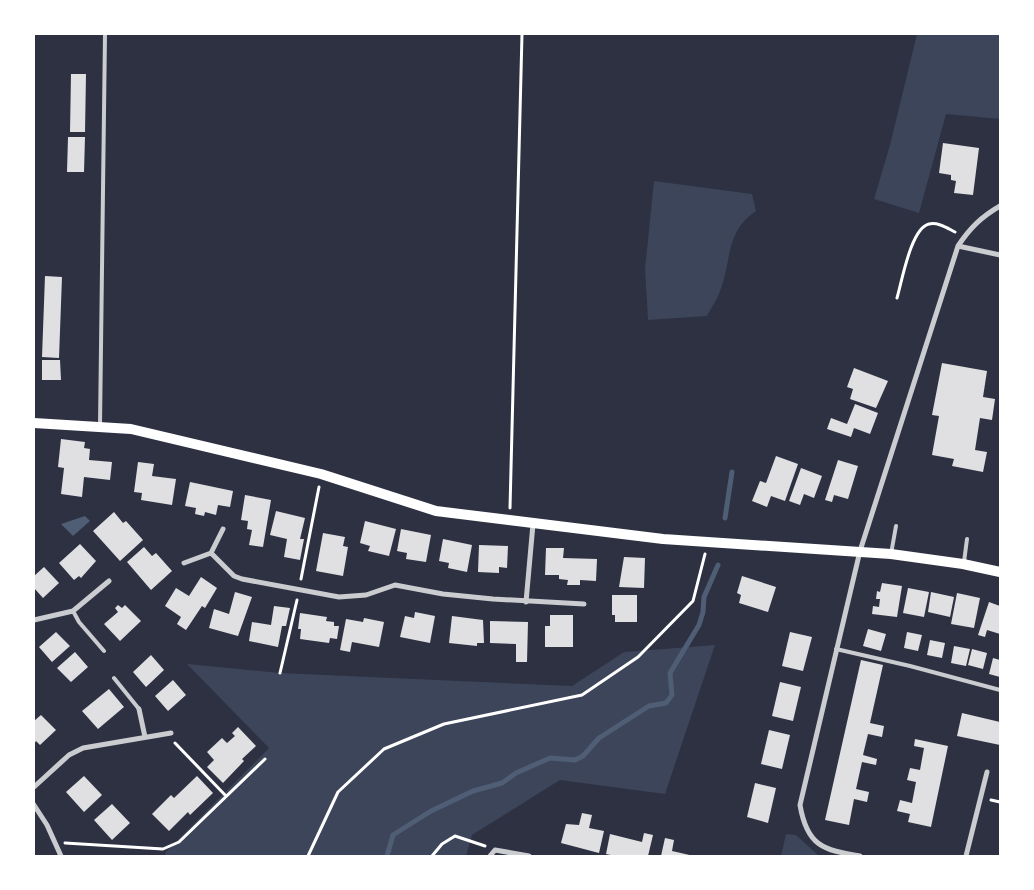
<svg xmlns="http://www.w3.org/2000/svg" width="1034" height="890" font-family="Barlow,sans-serif">
<style>
.green{fill:#3c4559}
.water{fill:#4f5d75}
.lines{fill:none;stroke-linecap:round;stroke-linejoin:round}
.stream{stroke:#4f5d75;stroke-width:5}
.building{fill:#e0e0e3}
.path{stroke:#fff;stroke-width:3}
.service{stroke:#caccd0;stroke-width:4}
.minor{stroke:#caccd0;stroke-width:5}
.secondary{stroke:#fff;stroke-width:10}
</style>
<rect width="100%" height="100%" fill="#2d3142"/>
<path class="green" d="M917 34H1000V119L946 114 919 213 874 199 890 145Z
M654 181 752 194 756 211C725 232 732 260 720 291 717 300 711 308 707 316L648 320 645 269Z
M715 645 665 794 560 780 472 835 466 856H165L166 852 269 748 187 664 280 673 572 686 624 652Z
M786 834 796 835 819 856H781Z"/>
<path class="water" d="M85 516 90 521 73 536 61 524Z"/>
<g class="lines">
<path class="stream" d="M725 518 732 472
M387 856 393 835 431 811 473 791 502 783 516 773 550 758 575 760 583 756 599 738 649 706 666 703 672 695 670 673 699 625 703 612 704 597 718 565"/>
</g>
<path class="building" d="M71 74H86L85 132H70Z
M68 137H85L84 172H67Z
M943 143 979 148 973 195 954 193 956 181 951 180V175L939 173Z
M45 276 62 277 59 358 42 357Z
M42 360H60L61 380H42Z
M942 363 987 371 983 397 995 399 992 420 980 418 975 450 987 452 983 472 952 466 954 459 932 455 939 416 932 415Z
M854 368 888 381 876 408 850 399 853 389 847 387Z
M855 404 878 413 870 434 854 428 851 437 827 429 831 418 847 424Z
M61 439 85 442 84 448 90 449 89 460 112 462 110 480 84 477 82 497 61 494 64 468 58 467Z
M776 456 798 464 785 501 771 496 767 507 752 501 760 481 766 483Z
M838 460 858 466 848 499 834 495 832 502 825 500Z
M138 462 154 464 152 476 176 479 172 505 141 500 142 493 134 492Z
M801 468 822 476 814 498 804 494 800 505 789 501Z
M190 482 233 491 230 507 218 505 216 515 205 512 204 516 195 514 196 508 185 506Z
M245 495 271 500 263 547 249 545 252 530 247 529 248 521 241 520Z
M276 511 305 518 300 539H304L300 560 284 557 287 539 270 535Z
M114 512 123 523 126 521 143 540 120 561 93 531Z
M365 521 396 529 389 556 368 551 370 546 360 543Z
M401 529 431 535 426 562 406 559 407 553 397 551Z
M323 533 345 537 343 546 348 547 343 576 316 571Z
M443 539 472 545 467 572 448 568 449 563 439 561Z
M80 544 96 561 81 578 79 576 74 580 59 563Z
M479 545 508 546 507 568 499 567V573L478 572Z
M144 547 152 556 156 553 172 571 151 590 127 562Z
M546 548H564L563 558 597 559 596 581 580 580V585H567L568 580 559 579V575H545Z
M624 557 645 558 644 588 619 587Z
M44 567 59 583 43 598 34 588V576Z
M742 576 776 587 768 612 739 603 741 595 737 593Z
M201 577 217 588 205 608 202 606 186 630 177 624 181 617 165 606 176 588 189 596Z
M882 583 902 586 897 617 872 614 873 606 879 607 880 599H876L877 591 880 592Z
M908 588 929 592 924 617 903 613Z
M235 592 252 597 238 636 209 628 214 609 229 614Z
M931 592 954 597 950 617 928 612Z
M957 593 980 598 974 628 951 624Z
M612 595H637V622H615V615H612Z
M989 602 1000 606V634L987 630 985 637 978 635Z
M118 605 122 608 125 605 141 621 120 641 104 624 118 612 115 608Z
M274 606 290 608 286 626H282L278 647 249 641 252 622 271 625Z
M415 612 435 616 430 643 400 637 405 616 414 618Z
M300 613 327 617 326 621 334 622V626H339L337 639 330 638 329 643 300 639 301 629H298Z
M550 615H573V647H545V626H550Z
M452 616 483 620 484 643H477V646L449 643Z
M364 618 384 622 379 647 352 642 350 652 340 650 346 619 363 622Z
M490 621 528 622 527 662H516V644L490 643Z
M868 629 886 634 881 651 863 646Z
M56 632 70 646 52 662 39 647Z
M790 632 812 637 803 671 782 666Z
M907 632 922 635 918 651 904 648Z
M930 640 945 643 942 658 927 655Z
M954 646 970 649 966 666 951 663Z
M972 649 987 653 983 669 968 665Z
M75 652 88 667 71 682 57 668Z
M151 655 164 670 146 687 133 672Z
M993 658 1000 660V677L989 674Z
M861 660 883 665 870 723 884 726 882 737 868 734 863 755 877 759 876 765 862 762 856 789 869 792 867 802 854 799 849 825 825 820Z
M173 680 186 695 168 711 155 696Z
M780 682 801 687 793 721 772 716Z
M109 689 124 707 98 729 82 711Z
M962 713 1000 722V745L957 736Z
M41 715 56 730 40 745 36 741 34 744V721Z
M238 727 256 746 242 759 244 761 223 783 207 767 214 760 207 752 222 738 227 743 235 736 232 733Z
M769 730 790 735 782 769 761 764Z
M915 739 948 746 931 827 908 822 910 814 897 811 900 800 912 803 916 782 907 780 910 768 920 770 924 748 914 746Z
M84 776 102 795 84 812 66 792Z
M197 776 213 793 190 815 188 812 169 831 152 814 171 795 174 798Z
M755 783 776 788 768 823 747 817Z
M112 804 130 823 112 840 94 820Z
M582 813 592 815 589 828 604 831 599 853 561 843 566 824 579 825Z
M644 833 653 835 648 856H615L606 854 610 834 642 842Z
M665 838 674 840 672 851 694 856H661Z"/>
<g class="lines">
<path class="path" d="M897 298C902 281 911 228 929 224 938 222 947 228 955 232
M510 508 522 34
M301 579 319 487
M280 673 297 600
M175 743 226 796
M991 800 1000 802
M65 843 163 849 179 842 265 759
M308 856 338 792 384 749 444 724 582 695 638 657 693 601 705 554
M432 856 442 844 455 836 485 846"/>
<path class="service" d="M100 425 105 34
M891 554 896 526
M964 562 967 539
M73 611 79 622 104 651
M836 649 910 666 1000 690
M114 678 139 709"/>
<path class="minor" d="M958 246 1000 255
M211 553 234 576 242 579 339 597 366 595 395 585 443 594 493 599 584 604
M184 563 211 553 223 529
M526 602 533 524
M34 620 73 611 109 581
M139 709 145 737
M34 787 69 755 83 748 171 733
M34 805 47 825 61 856
M490 856 495 850 529 856
M860 856C823 850 807 846 800 805L860 551 958 246C970 228 981 217 1000 206
M966 856 987 772"/>
<path class="secondary" d="M34 423 131 429 321 474 436 511 663 539 891 554 963 564 1000 572"/>
</g>
<rect width="1034" height="890" fill="none" stroke="#ffffff" stroke-width="70"/>
</svg>
